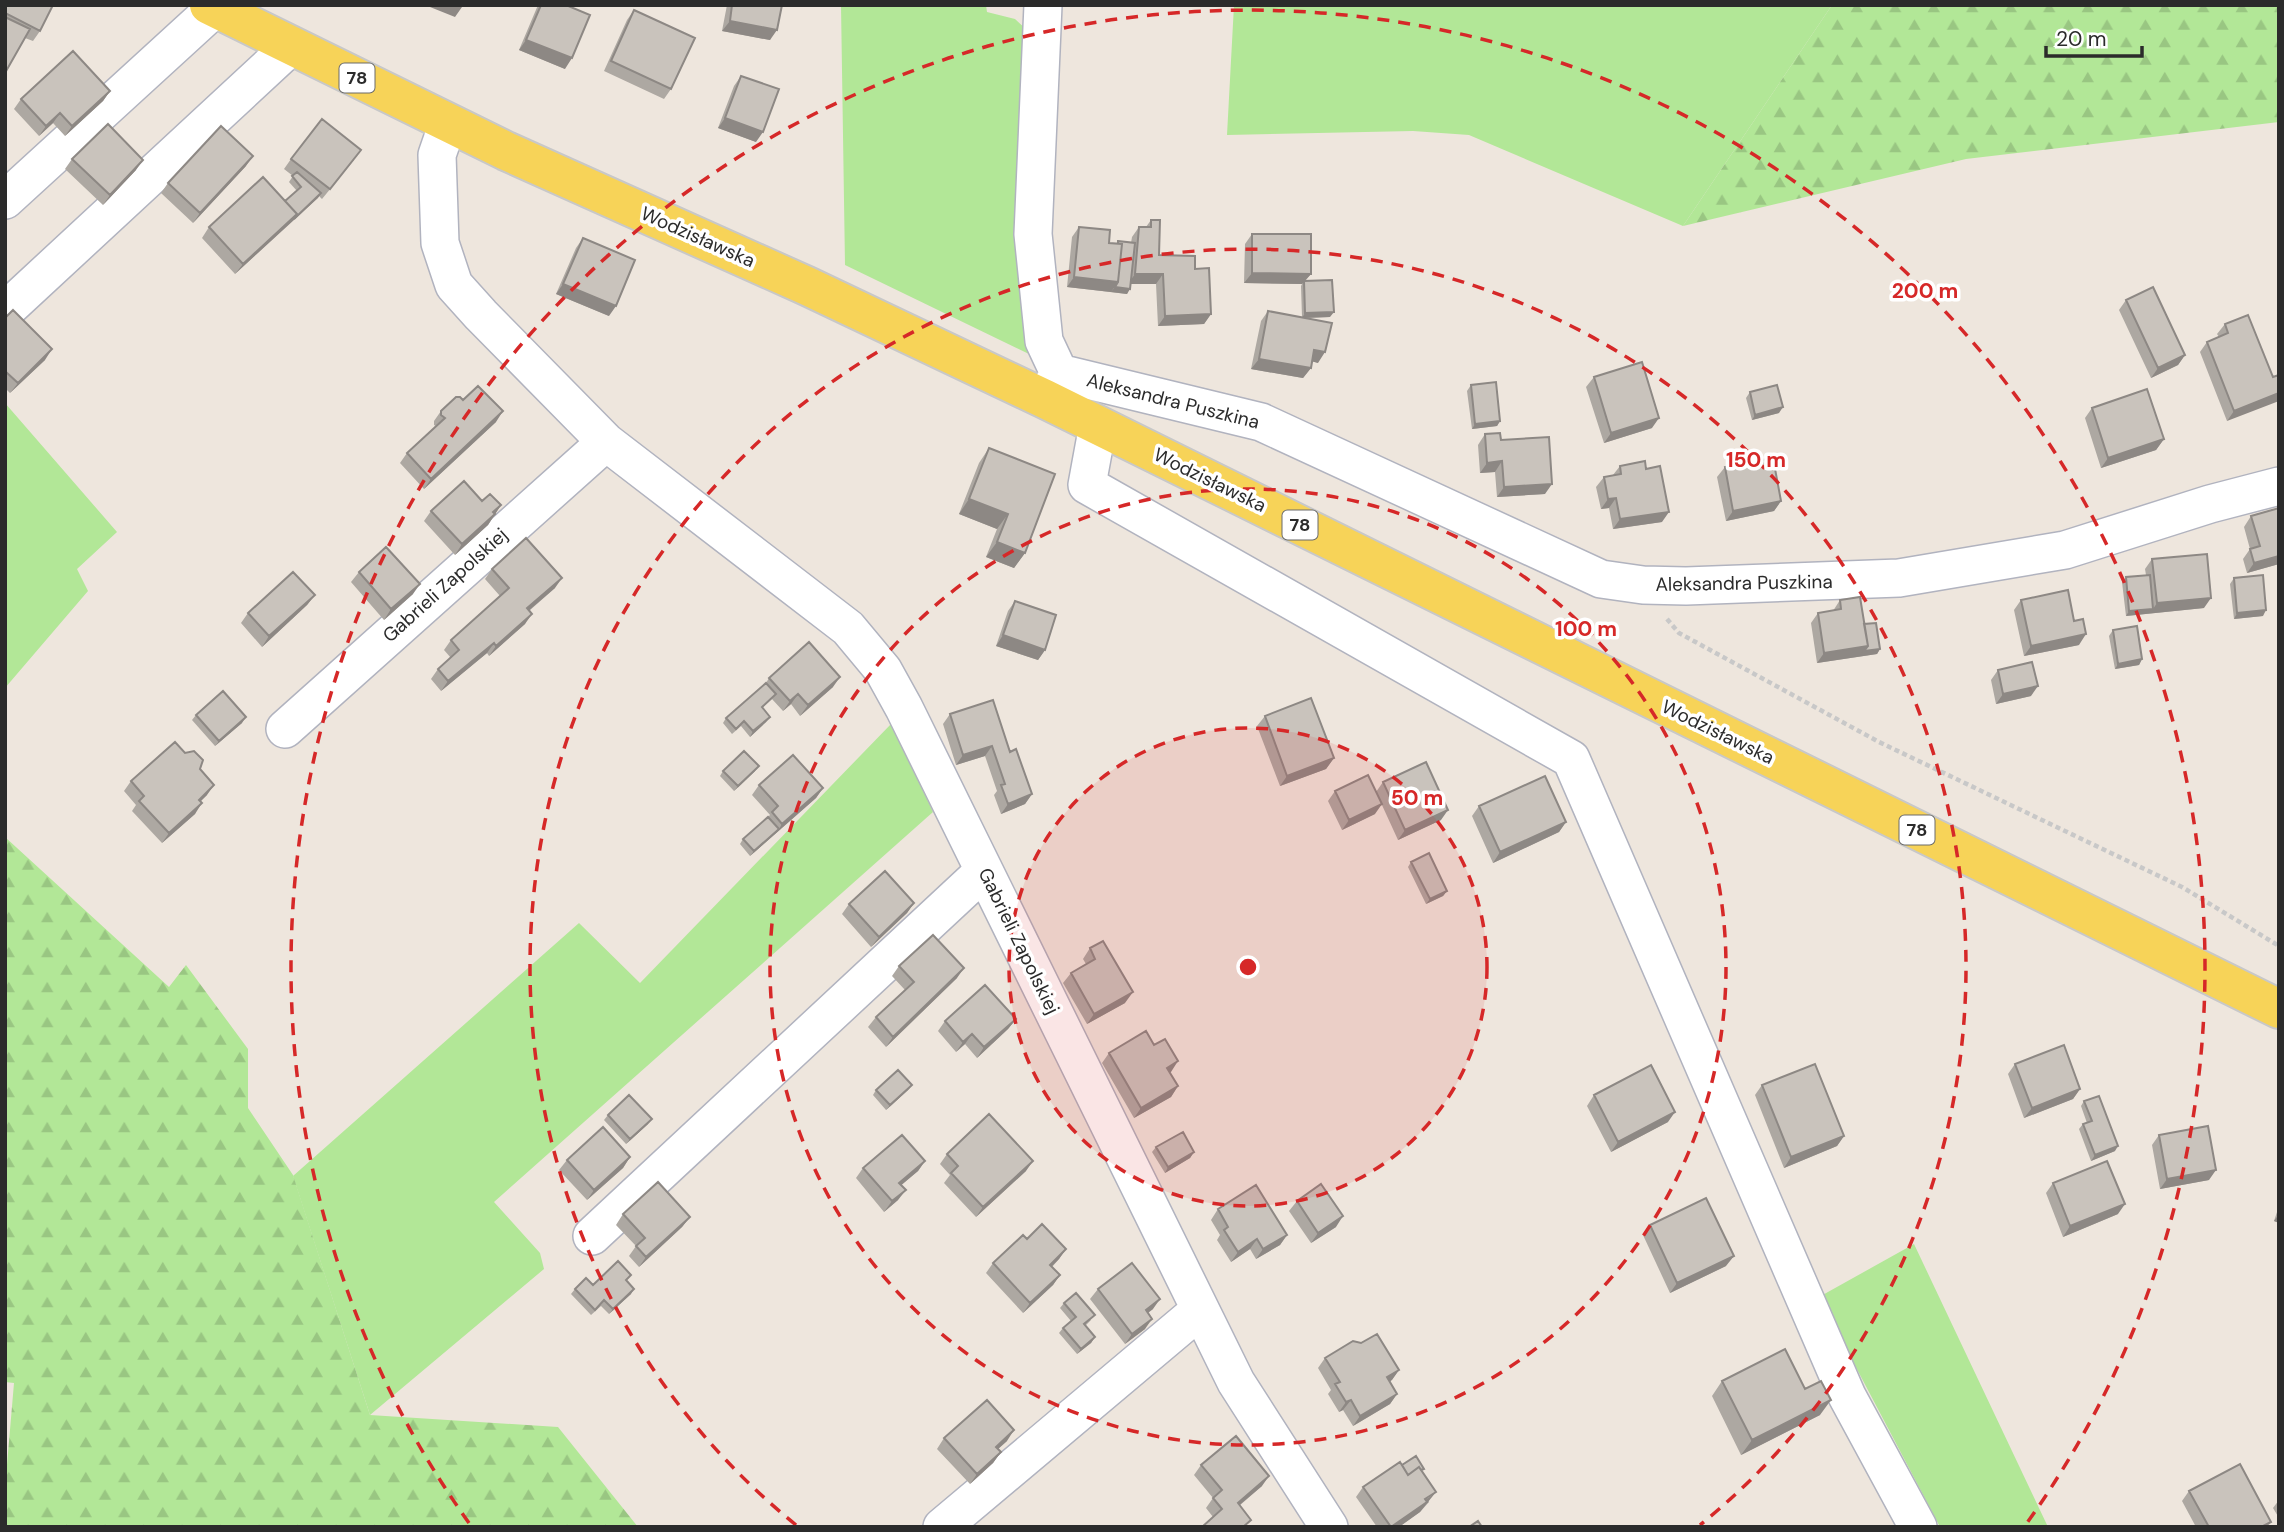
<svg xmlns="http://www.w3.org/2000/svg" width="2284" height="1532" font-family="'DM Sans',sans-serif">
<style>
.grass{fill:#b2e797}
.forest{fill:url(#forest-firs)}
.lines{fill:none;stroke-linecap:round;stroke-linejoin:round}
.minor-casing{stroke:#b1b3bf;stroke-width:40}
.major-casing{stroke:#c8c8c8;stroke-width:42}
.path{stroke:#c8c8c8;stroke-width:4.5;stroke-dasharray:5 3.5;stroke-linecap:butt}
.minor{stroke:#fff;stroke-width:37}
.major{stroke:#f7d358;stroke-width:38}
.wall{fill:#ada8a2}
.shaded-wall{fill:#8d8884}
.building{fill:#c9c3bc;stroke:#8d8884;stroke-width:2}
.ring{fill:none;stroke:#d62828;stroke-width:3.5;stroke-dasharray:12 9}
.labels{text-anchor:middle;dominant-baseline:central;stroke-width:7;stroke-linejoin:round;paint-order:stroke}
.shield{fill:#fff;stroke:#6b6b6b;stroke-width:2}
.shield-label{font-size:18px;font-weight:bold;fill:#2b2b2b}
.street-label{font-size:19px;fill:#2b2b2b;stroke:#fff}
.centre{fill:#d62828;stroke:#fff;stroke-width:3.5}
.ring-label{font-size:21px;text-anchor:middle;font-weight:bold;fill:#d62828;stroke:#fff;stroke-width:7;stroke-linejoin:round;paint-order:stroke}
</style>
<defs>
<pattern id="forest-firs" width="22" height="20" patternUnits="userSpaceOnUse" patternTransform="scale(1.75)"><rect width="22" height="20" fill="#b2e797"/><path d="M5 1l3.5 6h-7zM16 11l3.5 6h-7z" fill="#99c682"/></pattern>
</defs>
<rect width="100%" height="100%" fill="#eee6dd"/>
<path class="grass" d="M841 5H986L987 12 1015 19 1027 30 1029 354 845 265Z
M1234 5H1832L1683 226 1469 135 1413 131 1227 135Z
M5 403 117 532 77 569 88 591 5 688Z
M892 723 933 812 494 1202 540 1253 544 1269 370 1415 293 1176 579 923 640 983Z
M1914 1244 2048 1527H1940L1819 1297Z"/>
<path class="forest" d="M1832 5H2279V122L1966 159 1683 226Z
M5 837 169 987 186 965 248 1049V1108L293 1175 370 1415 558 1427 638 1527H5V1488L14 1383 5 1382Z"/>
<g class="lines">
<defs>
<path id="minor" d="M1043 5 1033 234 1044 341 1059 373
M448 123 437 155 440 243 454 285 481 315 606 442 848 628 883 670 904 708 1236 1382 1329 1527
M5 200 215 8
M5 311 291 46
M1045 399 1059 373 1261 422 1601 579 1643 585 1686 586 1899 578 2065 550 2210 504 2279 486
M1098 425 1087 485 1571 759 1847 1396 1918 1527
M285 729 606 442
M592 1236 984 871
M942 1527 1200 1310"/>
<path id="major" d="M209 5 506 151 807 286 1045 399 2279 1009"/>
</defs>
<use href="#minor" class="minor-casing"/>
<use href="#major" class="major-casing"/>
<path class="path" d="M1667 619 1679 633 1879 742 2182 887 2279 946"/>
<use href="#minor" class="minor"/>
<use href="#major" class="major"/>
</g>
<path class="wall" d="M5 5 40 31 33 41 25 38 5 73Z
M538 5H566L565 69 519 50Z
M727 5H782L770 40 722 31Z
M634 10 671 89 664 99 604 71 627 20Z
M741 76 756 142 718 128 734 86Z
M110 91 103 101 65 136 53 123 39 136 14 109 21 99Z
M72 159 136 170 103 205 65 169Z
M291 159 354 160 322 199 319 196 235 274 202 238 209 227 285 201 297 191 289 182 293 176 284 169Z
M246 166 193 223 161 193 168 183Z
M1151 220 1159 255 1195 269 1211 314 1204 324 1158 326 1156 284H1131L1127 294 1067 287 1072 237 1079 227 1109 243 1116 244 1118 241 1131 243 1132 237 1139 227H1146Z
M1252 234 1311 274 1305 281 1330 317 1305 318 1318 363 1312 361 1311 368 1303 378 1251 369 1261 321 1268 311 1302 317 1301 286 1302 284 1244 283 1245 244Z
M583 238 609 316 556 294 576 248Z
M2126 300 2185 355 2178 365 2151 378 2119 310Z
M5 318 45 360 10 393 5 388Z
M2225 324 2273 377 2227 421 2200 352 2207 342 2219 337 2217 334Z
M1594 377 1652 428 1604 443 1586 387Z
M1471 385 1500 421 1497 426 1472 429 1467 391Z
M1750 392 1779 413 1752 420 1746 398Z
M463 400 496 422 424 489 400 463 407 453 436 426 434 425V421L441 411Z
M2092 408 2164 439 2156 450 2101 468 2085 418Z
M1485 434 1501 440 1545 494 1497 497 1495 472 1480 473 1478 445Z
M989 448 1025 553 1014 568 986 557 997 529 959 514 979 463Z
M1620 466 1646 469 1662 522 1613 529 1609 508 1601 509 1596 487 1604 477 1613 475Z
M1725 467 1781 501 1774 511 1726 521 1717 477Z
M482 501 501 505 488 525 455 555 424 521 431 511Z
M2251 516 2279 564 2247 573 2243 559 2250 549 2244 527Z
M2152 559 2204 608 2126 616 2122 582 2126 577 2146 575 2145 569Z
M492 569 555 588 529 611 525 624 489 656 487 653 441 691 431 679 438 669 451 658 444 650 451 640 500 596 485 579Z
M359 572 413 594 384 620 351 582Z
M2234 578 2263 616 2234 619 2230 584Z
M315 595 307 605 262 647 241 623 248 613Z
M1840 600 1864 624 1880 649 1877 654 1817 663 1811 623 1818 613 1833 611Z
M2021 600 2074 621 2079 645 2024 656 2014 610Z
M1015 601 1045 650 1038 660 996 646 1008 611Z
M2113 630 2142 659 2139 665 2115 669 2109 636Z
M1998 670 2031 696 1996 704 1991 680Z
M769 678 833 687 800 716 791 704 783 711 772 699 762 708 770 717 766 722 750 737 741 726 732 734 723 723 726 718 766 683Z
M950 714 1010 752 1032 794 1025 804 1001 814 994 795 997 791 985 756 956 765 943 724Z
M196 715 242 723 215 746 192 720Z
M1265 716 1334 758 1326 769 1280 786 1257 726Z
M200 769 207 795 200 801 195 814 162 843 132 811 136 805 124 791 131 781Z
M723 771H755L734 791 720 776Z
M1383 782 1441 820 1398 840 1376 792Z
M759 785 823 788 816 798 750 856 740 844 743 839 770 815 752 795Z
M1335 791 1375 814 1342 830 1328 801Z
M1479 806 1566 822 1559 832 1493 863 1472 816Z
M1411 862 1447 891 1443 896 1426 904 1408 867Z
M914 903 907 913 871 947 842 914 849 904Z
M1090 948 1125 1003 1087 1024 1063 983 1071 973 1086 964 1083 959Z
M899 966 957 978 886 1047 868 1027 876 1017 905 990 892 976Z
M1016 1019 1008 1029 977 1058 965 1044 956 1052 938 1031 945 1021Z
M1109 1053 1178 1086 1171 1097 1134 1118 1102 1063Z
M2015 1064 2080 1089 2073 1099 2024 1118 2008 1074Z
M912 1085 908 1090 886 1110 873 1095 876 1090Z
M1762 1085 1844 1136 1837 1146 1784 1168 1755 1095Z
M1594 1095 1668 1122 1611 1152 1587 1106Z
M2084 1101 2115 1151 2091 1161 2079 1129 2083 1124 2087 1123 2081 1106Z
M608 1115 648 1124 626 1144 604 1120Z
M2159 1135 2209 1180 2160 1189 2152 1145Z
M1156 1147 1194 1152 1190 1158 1165 1173 1152 1152Z
M947 1154 1026 1171 976 1217 944 1183 950 1175 940 1164Z
M630 1157 623 1168 587 1200 559 1170 567 1160Z
M925 1161 918 1171 901 1185 898 1200 884 1212 856 1178 863 1168Z
M2053 1183 2118 1214 2063 1237 2046 1193Z
M1297 1201 1336 1227 1311 1243 1289 1211Z
M2279 1206V1223L2274 1221Z
M1218 1209 1287 1235 1280 1245 1256 1259 1250 1249 1231 1262 1217 1240 1220 1235 1211 1220Z
M623 1214 690 1217 682 1227 639 1267 629 1256 636 1246 616 1225Z
M1650 1225 1726 1266 1670 1293 1643 1235Z
M1066 1249 1059 1259 1052 1267 1060 1275 1053 1285 1023 1313 986 1273 993 1263Z
M627 1281 631 1294 609 1314 601 1306 591 1315 571 1294 575 1289 593 1285Z
M1098 1289 1153 1309 1148 1313 1145 1329 1125 1344 1090 1299Z
M1064 1303 1091 1320 1085 1326 1095 1337 1091 1343 1077 1354 1059 1333 1063 1328 1071 1321 1060 1308Z
M1325 1358 1399 1370 1390 1382 1397 1394 1390 1404 1353 1426 1343 1410 1339 1412 1328 1394 1331 1390 1318 1368Z
M1722 1381 1805 1389 1820 1415 1741 1455 1712 1396Z
M944 1438 1007 1441 998 1449 1001 1452 993 1463 970 1484 937 1449Z
M1201 1465 1262 1486 1239 1506 1213 1517 1206 1508 1213 1498 1194 1475Z
M1402 1465 1424 1469 1422 1472 1429 1502 1420 1512 1399 1527H1377L1356 1497 1363 1487Z
M2189 1491 2271 1522 2267 1527H2196L2182 1501Z
M2279 1500V1518L2273 1508Z"/>
<path class="shaded-wall" d="M425 5H458L462 7 455 17Z
M730 21 777 30 770 40 722 31Z
M526 40 572 58 565 69 519 50Z
M110 91 103 101 65 136 72 126Z
M60 113 53 123 39 136 46 126Z
M725 118 763 132 756 142 718 128Z
M253 156 246 166 193 223 200 213Z
M143 160 136 170 103 205 110 195Z
M321 193 318 198 235 274 243 264Z
M1252 273 1311 274 1302 284 1244 283Z
M1135 274H1163L1156 284H1128Z
M1074 277 1118 282 1111 292 1067 287Z
M563 284 616 306 609 316 556 294Z
M1115 287 1130 289 1127 294 1111 292Z
M1334 312 1330 317 1302 318 1305 313Z
M1211 314 1204 324 1158 326 1165 316Z
M52 349 45 360 10 393 18 383Z
M1314 350 1325 352 1318 363 1307 360Z
M2185 355 2178 365 2151 378 2158 368Z
M1259 359 1311 368 1303 378 1251 369Z
M2279 393V401L2227 421 2234 411Z
M1783 407 1779 413 1752 420 1755 415Z
M503 411 496 422 424 489 431 479Z
M1659 418 1652 428 1604 443 1611 433Z
M1500 421 1497 426 1472 429 1475 424Z
M2164 439 2156 450 2101 468 2108 458Z
M1502 461 1495 472 1480 473 1487 463Z
M1552 484 1545 494 1497 497 1504 487Z
M1616 498 1609 508 1601 509 1608 499Z
M969 499 1008 514 997 529 959 514Z
M1781 501 1774 511 1726 521 1733 511Z
M501 505 488 525 455 555 462 544Z
M1669 512 1662 522 1613 529 1620 519Z
M997 542 1025 553 1014 568 986 557Z
M2279 556V564L2247 573 2254 563Z
M562 578 555 588 520 618 527 608Z
M420 584 413 594 384 620 391 609Z
M315 595 307 605 262 647 269 636Z
M2211 598 2204 608 2126 616 2129 611 2153 609 2157 603Z
M2266 610 2263 616 2234 619 2237 613Z
M532 614 525 624 489 656 496 646Z
M2086 634 2079 645 2024 656 2031 646Z
M1003 635 1045 650 1038 660 996 646Z
M494 643 487 653 441 691 448 681Z
M1868 646 1880 649 1877 654 1817 663 1824 653Z
M2142 659 2139 665 2115 669 2118 664Z
M840 677 833 687 800 716 808 705Z
M2038 686 2031 696 1996 704 2003 694Z
M798 694 791 704 783 711 790 701Z
M246 717 242 723 215 746 219 741Z
M770 717 766 722 750 737 753 731Z
M992 746 985 756 956 765 963 755Z
M1334 758 1326 769 1280 786 1287 776Z
M759 766 755 771 734 791 738 786Z
M214 785 207 795 192 810 199 800Z
M823 788 816 798 750 856 754 851 779 829 782 824Z
M1032 794 1025 804 1001 814 1008 804Z
M202 803 195 814 162 843 169 833Z
M1382 804 1375 814 1342 830 1349 820Z
M1448 810 1441 820 1398 840 1405 830Z
M1566 822 1559 832 1493 863 1500 852Z
M1447 891 1443 896 1426 904 1430 899Z
M914 903 907 913 871 947 879 937Z
M964 968 957 978 886 1047 893 1037Z
M1133 992 1125 1003 1087 1024 1094 1014Z
M1016 1019 1008 1029 977 1058 984 1047Z
M972 1034 965 1044 956 1052 963 1042Z
M1178 1061 1171 1072 1160 1078 1167 1068Z
M912 1085 908 1090 886 1110 890 1105Z
M1178 1086 1171 1097 1134 1118 1141 1108Z
M2080 1089 2073 1099 2024 1118 2032 1108Z
M1675 1112 1668 1122 1611 1152 1618 1142Z
M652 1119 648 1124 626 1144 630 1139Z
M1844 1136 1837 1146 1784 1168 1791 1157Z
M2118 1146 2115 1151 2091 1161 2095 1155Z
M1194 1152 1190 1158 1165 1173 1168 1167Z
M630 1157 623 1168 587 1200 594 1190Z
M925 1161 918 1171 892 1193 899 1183Z
M1033 1161 1026 1171 976 1217 983 1207Z
M2216 1170 2209 1180 2160 1189 2167 1179Z
M906 1190 898 1200 884 1212 892 1201Z
M2125 1204 2118 1214 2063 1237 2070 1226Z
M2279 1214V1223L2274 1221Z
M1343 1216 1336 1227 1311 1243 1318 1233Z
M690 1217 682 1227 639 1267 646 1257Z
M1287 1235 1280 1245 1256 1259 1263 1249Z
M1257 1239 1250 1249 1231 1262 1238 1252Z
M1066 1249 1059 1259 1043 1275 1050 1265Z
M1734 1256 1726 1266 1670 1293 1677 1283Z
M1060 1275 1053 1285 1023 1313 1030 1303Z
M634 1289 631 1294 609 1314 613 1309Z
M1160 1299 1153 1309 1138 1320 1146 1310Z
M1152 1319 1145 1329 1125 1344 1132 1334Z
M1095 1337 1091 1343 1077 1354 1081 1349Z
M1399 1370 1392 1380 1380 1387 1387 1377Z
M1397 1394 1390 1404 1353 1426 1360 1416Z
M1351 1400 1343 1410 1339 1412 1346 1402Z
M1831 1400 1820 1415 1741 1455 1752 1440Z
M1014 1430 1007 1441 989 1457 996 1447Z
M1001 1452 993 1463 970 1484 977 1474Z
M1269 1476 1262 1486 1230 1513 1238 1503Z
M1436 1492 1420 1512 1399 1527H1391Z"/>
<path class="building" d="M5 5H53L40 31 5 13Z
M541 5H566L590 15 572 58 526 40Z
M732 5H782L777 30 730 21Z
M634 10 695 38 671 89 611 61Z
M5 17 30 29 5 73Z
M73 51 110 91 72 126 60 113 46 126 21 99Z
M741 76 779 89 763 132 725 118Z
M322 119 361 150 330 189 291 159Z
M108 124 143 160 110 195 72 159Z
M221 126 253 156 200 213 168 183Z
M297 172 321 193 294 219 297 214 285 201 301 187 292 176Z
M263 177 297 214 243 264 209 227Z
M1151 220H1160L1159 255 1195 256V269L1209 268 1211 314 1165 316 1163 274H1135L1139 227H1151Z
M1079 227 1110 230 1109 243 1122 244 1118 282 1074 277Z
M1252 234H1311V274L1252 273Z
M583 238 635 260 616 306 563 284Z
M1118 241 1135 243 1130 289 1115 287 1118 282 1122 244H1118Z
M1332 280 1334 312 1305 313 1304 281Z
M2153 287 2185 355 2158 368 2126 300Z
M13 310 52 349 18 383 5 371V318Z
M1268 311 1332 323 1325 352 1314 350 1311 368 1259 359Z
M2248 315 2273 377 2279 375V393L2234 411 2207 342 2228 333 2225 324Z
M1642 362 1659 418 1611 433 1594 377Z
M1496 382 1500 421 1475 424 1471 385Z
M1777 385 1783 407 1755 415 1750 392Z
M478 386 503 411 431 479 407 453 445 418 441 415V411L456 397H460L463 400Z
M2147 389 2164 439 2108 458 2092 408Z
M1500 433 1501 440 1549 437 1552 484 1504 487 1502 461 1487 463 1485 434Z
M989 448 1055 474 1025 553 997 542 1008 514 969 499Z
M1773 458 1781 501 1733 511 1725 467Z
M1645 461 1646 469 1660 466 1669 512 1620 519 1616 498 1608 499 1604 477 1621 474 1620 466Z
M464 481 482 501 490 494 501 505 493 512 495 514 462 544 431 511Z
M2279 508V556L2254 563 2250 549 2260 546 2251 516Z
M526 538 562 578 527 608 532 614 496 646 494 643 448 681 438 669 459 650 451 640 509 588 492 569Z
M386 547 420 584 391 609 359 572Z
M2207 554 2211 598 2157 603 2152 559Z
M293 572 315 595 269 636 248 613Z
M2150 575 2153 609 2129 611 2126 577Z
M2263 575 2266 610 2237 613 2234 578Z
M2068 590 2074 621 2083 619 2086 634 2031 646 2021 600Z
M1860 597 1868 646 1824 653 1818 613 1841 609 1840 600Z
M1015 601 1056 615 1045 650 1003 635Z
M1876 623 1880 649 1864 651 1868 646 1864 624Z
M2137 626 2142 659 2118 664 2113 630Z
M809 642 840 677 808 705 798 694 790 701 769 678Z
M2032 662 2038 686 2003 694 1998 670Z
M766 683 776 694 762 707 770 717 753 731 744 721 736 729 726 718Z
M223 691 246 717 219 741 196 715Z
M1311 698 1334 758 1287 776 1265 716Z
M993 700 1010 752 1016 749 1032 794 1008 804 1001 785 1005 784 992 746 963 755 950 714Z
M175 742 185 753 194 751 203 760 200 769 214 785 199 800 202 803 169 833 139 801 144 796 131 781Z
M744 751 759 766 738 786 723 771Z
M793 755 823 788 782 824 772 812 778 806 759 785Z
M1426 762 1448 810 1405 830 1383 782Z
M1368 775 1382 804 1349 820 1335 791Z
M1545 776 1566 822 1500 852 1479 806Z
M768 817 779 829 754 851 743 839Z
M1429 853 1447 891 1430 899 1411 862Z
M885 871 914 903 879 937 849 904Z
M933 935 964 968 893 1037 876 1017 914 982 899 966Z
M1103 941 1133 992 1094 1014 1071 973 1095 959 1090 948Z
M985 985 1016 1019 984 1047 972 1034 963 1042 945 1021Z
M1146 1031 1154 1045 1165 1039 1178 1061 1167 1068 1178 1086 1141 1108 1109 1053Z
M2064 1045 2080 1089 2032 1108 2015 1064Z
M1815 1064 1844 1136 1791 1157 1762 1085Z
M1651 1065 1675 1112 1618 1142 1594 1095Z
M898 1070 912 1085 890 1105 876 1090Z
M629 1095 652 1119 630 1139 608 1115Z
M2099 1096 2118 1146 2095 1155 2083 1124 2092 1121 2084 1101Z
M989 1114 1033 1161 983 1207 951 1173 958 1166 947 1154Z
M2208 1126 2216 1170 2167 1179 2159 1135Z
M603 1127 630 1157 594 1190 567 1160Z
M1183 1132 1194 1152 1168 1167 1156 1147Z
M902 1135 925 1161 899 1183 906 1190 892 1201 863 1168Z
M2107 1161 2125 1204 2070 1226 2053 1183Z
M658 1182 690 1217 646 1257 636 1246 645 1238 623 1214Z
M1321 1184 1343 1216 1318 1233 1297 1201Z
M1256 1185 1287 1235 1263 1249 1257 1239 1238 1252 1224 1230 1228 1227 1218 1209Z
M1706 1198 1734 1256 1677 1283 1650 1225Z
M1042 1224 1066 1249 1050 1265 1060 1275 1030 1303 993 1263 1023 1235 1027 1239Z
M618 1261 631 1275 626 1280 634 1289 613 1309 604 1300 595 1310 575 1289 586 1278 593 1285Z
M1132 1263 1160 1299 1146 1310 1152 1319 1132 1334 1098 1289Z
M1076 1293 1095 1315 1084 1324 1095 1337 1081 1349 1063 1328 1076 1317 1064 1303Z
M1377 1334 1399 1370 1387 1377 1397 1394 1360 1416 1351 1400 1346 1402 1335 1384 1340 1382 1325 1358 1353 1341 1361 1343Z
M1785 1349 1805 1389 1821 1381 1831 1400 1752 1440 1722 1381Z
M987 1400 1014 1430 996 1447 1001 1452 977 1474 944 1438Z
M1236 1436 1269 1476 1238 1503 1251 1520 1243 1527H1202L1222 1509 1213 1498 1222 1490 1201 1465Z
M1416 1456 1424 1469 1421 1470 1419 1467 1408 1475 1402 1465Z
M1400 1462 1408 1475 1419 1467 1436 1492 1425 1499 1427 1502 1391 1527 1363 1487Z
M2240 1464 2271 1522 2261 1527H2209L2189 1491Z
M1478 1521 1482 1527H1469Z"/>
<circle cx="1248" cy="967" r="239" fill="#d62828" fill-opacity=".12"/>
<g class="ring">
<circle cx="1248" cy="967" r="239"/>
<circle cx="1248" cy="967" r="478"/>
<path d="M796 1525A718 718 0 1 1 1700 1525"/>
<path d="M469 1523A957 957 0 1 1 2027 1523"/>
</g>
<g class="labels">
<g class="shield">
<rect x="339.5" y="63.5" width="35" height="29" rx="5"/>
<rect x="1282.5" y="510.5" width="35" height="29" rx="5"/>
<rect x="1899.5" y="815.5" width="35" height="29" rx="5"/>
</g>
<g class="shield-label">
<text x="357" y="78">78</text>
<text x="1300" y="525">78</text>
<text x="1917" y="830">78</text>
</g>
<g class="street-label">
<text transform="translate(698 237) rotate(24)">Wodzisławska</text>
<text transform="translate(1173 401) rotate(14)">Aleksandra Puszkina</text>
<text transform="translate(1210 480) rotate(26)">Wodzisławska</text>
<text transform="translate(1744 583) rotate(-1)">Aleksandra Puszkina</text>
<text transform="translate(445 585) rotate(-42)">Gabrieli Zapolskiej</text>
<text transform="translate(1718 732) rotate(26)">Wodzisławska</text>
<text transform="translate(1019 941) rotate(64)">Gabrieli Zapolskiej</text>
</g>
</g>
<circle cx="1248" cy="967" r="10" class="centre"/>
<g class="ring-label">
<text x="1925" y="298">200 m</text>
<text x="1756" y="467">150 m</text>
<text x="1586" y="636">100 m</text>
<text x="1417" y="805">50 m</text>
</g>
<rect width="2284" height="1532" fill="none" stroke="#2b2b2b" stroke-width="14"/>
<path d="M2046 46v10h96v-10" fill="none" stroke="#2b2b2b" stroke-width="3.5"/>
<text x="2056" y="46" font-size="21" fill="#2b2b2b" stroke="#ffffff" stroke-width="5" paint-order="stroke">20 m</text>
</svg>
